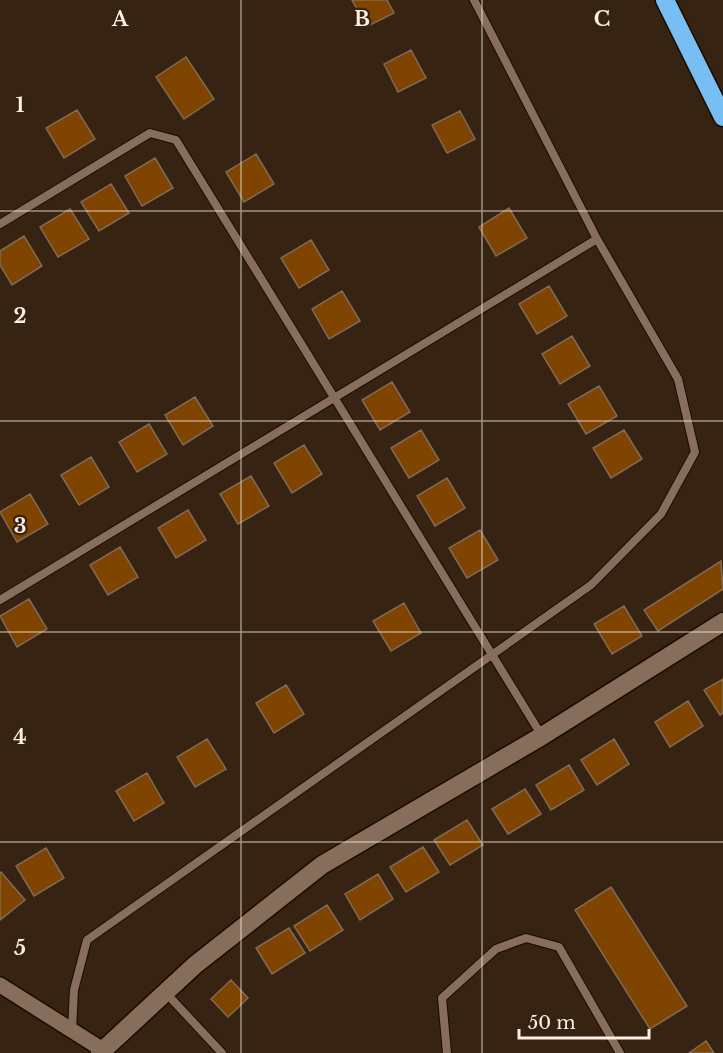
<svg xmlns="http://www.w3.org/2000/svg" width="723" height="1053" font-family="'Libre Baskerville',serif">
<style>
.building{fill:#7e4400;stroke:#816a57;stroke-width:1.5}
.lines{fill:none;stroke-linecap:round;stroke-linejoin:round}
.lane-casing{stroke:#1d0b00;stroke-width:10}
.street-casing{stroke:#1d0b00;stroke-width:18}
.secondary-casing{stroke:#1d0b00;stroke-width:21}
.highway-casing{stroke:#1d0b00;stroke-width:21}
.lane{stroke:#866e5b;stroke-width:8}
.street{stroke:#866e5b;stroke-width:15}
.secondary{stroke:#866e5b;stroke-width:18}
.highway{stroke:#76bef3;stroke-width:18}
.grid{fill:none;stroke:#fdefe5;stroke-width:1.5;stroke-opacity:0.55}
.grid-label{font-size:20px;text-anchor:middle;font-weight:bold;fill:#fdefe5;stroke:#372312;stroke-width:4.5;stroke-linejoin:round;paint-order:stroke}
</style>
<rect width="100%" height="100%" fill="#372312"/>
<path class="building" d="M352 0H387L394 13 366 27Z
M411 50 426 78 398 92 384 64Z
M186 57 214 99 184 119 156 77Z
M77 110 95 139 64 158 46 128Z
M460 111 475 139 447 153 432 125Z
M256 154 274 184 244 202 226 172Z
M155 158 173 188 142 206 125 176Z
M111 184 129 213 99 231 81 202Z
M509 208 527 238 496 256 479 227Z
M70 209 89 239 58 257 40 227Z
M24 236 42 266 12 285 0 265V251Z
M311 240 329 270 299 288 281 258Z
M549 286 567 316 537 334 519 304Z
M342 291 360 321 329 339 312 309Z
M572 336 590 366 560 384 542 354Z
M392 382 410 412 380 430 362 400Z
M599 386 617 416 586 434 568 404Z
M195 397 213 426 183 445 165 415Z
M149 424 167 454 137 472 119 442Z
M421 430 439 460 409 478 391 448Z
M624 430 642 459 611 478 593 448Z
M304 445 322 474 292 493 274 463Z
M91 457 109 487 79 505 61 475Z
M251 476 269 506 238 524 220 494Z
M447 478 465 508 435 526 417 496Z
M30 494 48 524 17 542 0 512Z
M188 510 206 540 176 558 158 528Z
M480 530 498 560 467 578 449 548Z
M120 547 138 577 108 595 90 565Z
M721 561 723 589 658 631 644 610Z
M29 599 47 629 17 647 0 616Z
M404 603 421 633 391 651 373 621Z
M624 606 642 636 612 654 594 624Z
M723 679V713L720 715 704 690Z
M286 685 304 714 274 733 256 703Z
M688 701 703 726 670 747 655 722Z
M207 739 226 769 195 787 177 757Z
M614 739 629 764 597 785 581 760Z
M569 765 584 790 551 810 536 785Z
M147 773 164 803 134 821 116 791Z
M525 789 541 814 508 834 492 809Z
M467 820 483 845 450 865 434 840Z
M423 847 439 872 406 892 390 867Z
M46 848 64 878 34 896 16 866Z
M1 872 25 900 0 920V873Z
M378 874 393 899 360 920 345 894Z
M611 887 687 1006 650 1029 575 910Z
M327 905 343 930 310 951 294 926Z
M289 928 305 953 272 974 256 948Z
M231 980 248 998 228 1017 211 999Z
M706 1041 714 1053H689Z"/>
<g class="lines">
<defs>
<path id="lane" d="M0 224 150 133 176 140 542 736
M0 600 597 239
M165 992 222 1053
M72 1030 74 990 87 940 591 585 661 514 695 452 678 379 597 239 474 0
M447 1053 442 998 496 949 526 938 559 947 620 1053"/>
<path id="street" d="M0 985 103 1050"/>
<path id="secondary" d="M100 1053 195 965 322 865 542 736 723 622"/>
<path id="highway" d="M665 0 723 117"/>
</defs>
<use href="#lane" class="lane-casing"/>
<use href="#street" class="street-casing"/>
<use href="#secondary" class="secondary-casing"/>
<use href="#highway" class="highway-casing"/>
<use href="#lane" class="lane"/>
<use href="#street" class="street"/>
<use href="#secondary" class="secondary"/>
<use href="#highway" class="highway"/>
</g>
<path class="grid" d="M241 0V1053M482 0V1053M0 211H723M0 421H723M0 632H723M0 842H723"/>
<g class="grid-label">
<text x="120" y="26">A</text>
<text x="362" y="26">B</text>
<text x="602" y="26">C</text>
<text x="20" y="112">1</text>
<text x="20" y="323">2</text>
<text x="20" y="533">3</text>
<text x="20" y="744">4</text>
<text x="20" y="955">5</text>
</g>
<path d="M519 1029v9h130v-9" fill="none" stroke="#fdefe5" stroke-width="3"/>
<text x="528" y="1029" font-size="18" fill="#fdefe5" stroke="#372312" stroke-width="4.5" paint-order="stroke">50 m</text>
</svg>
